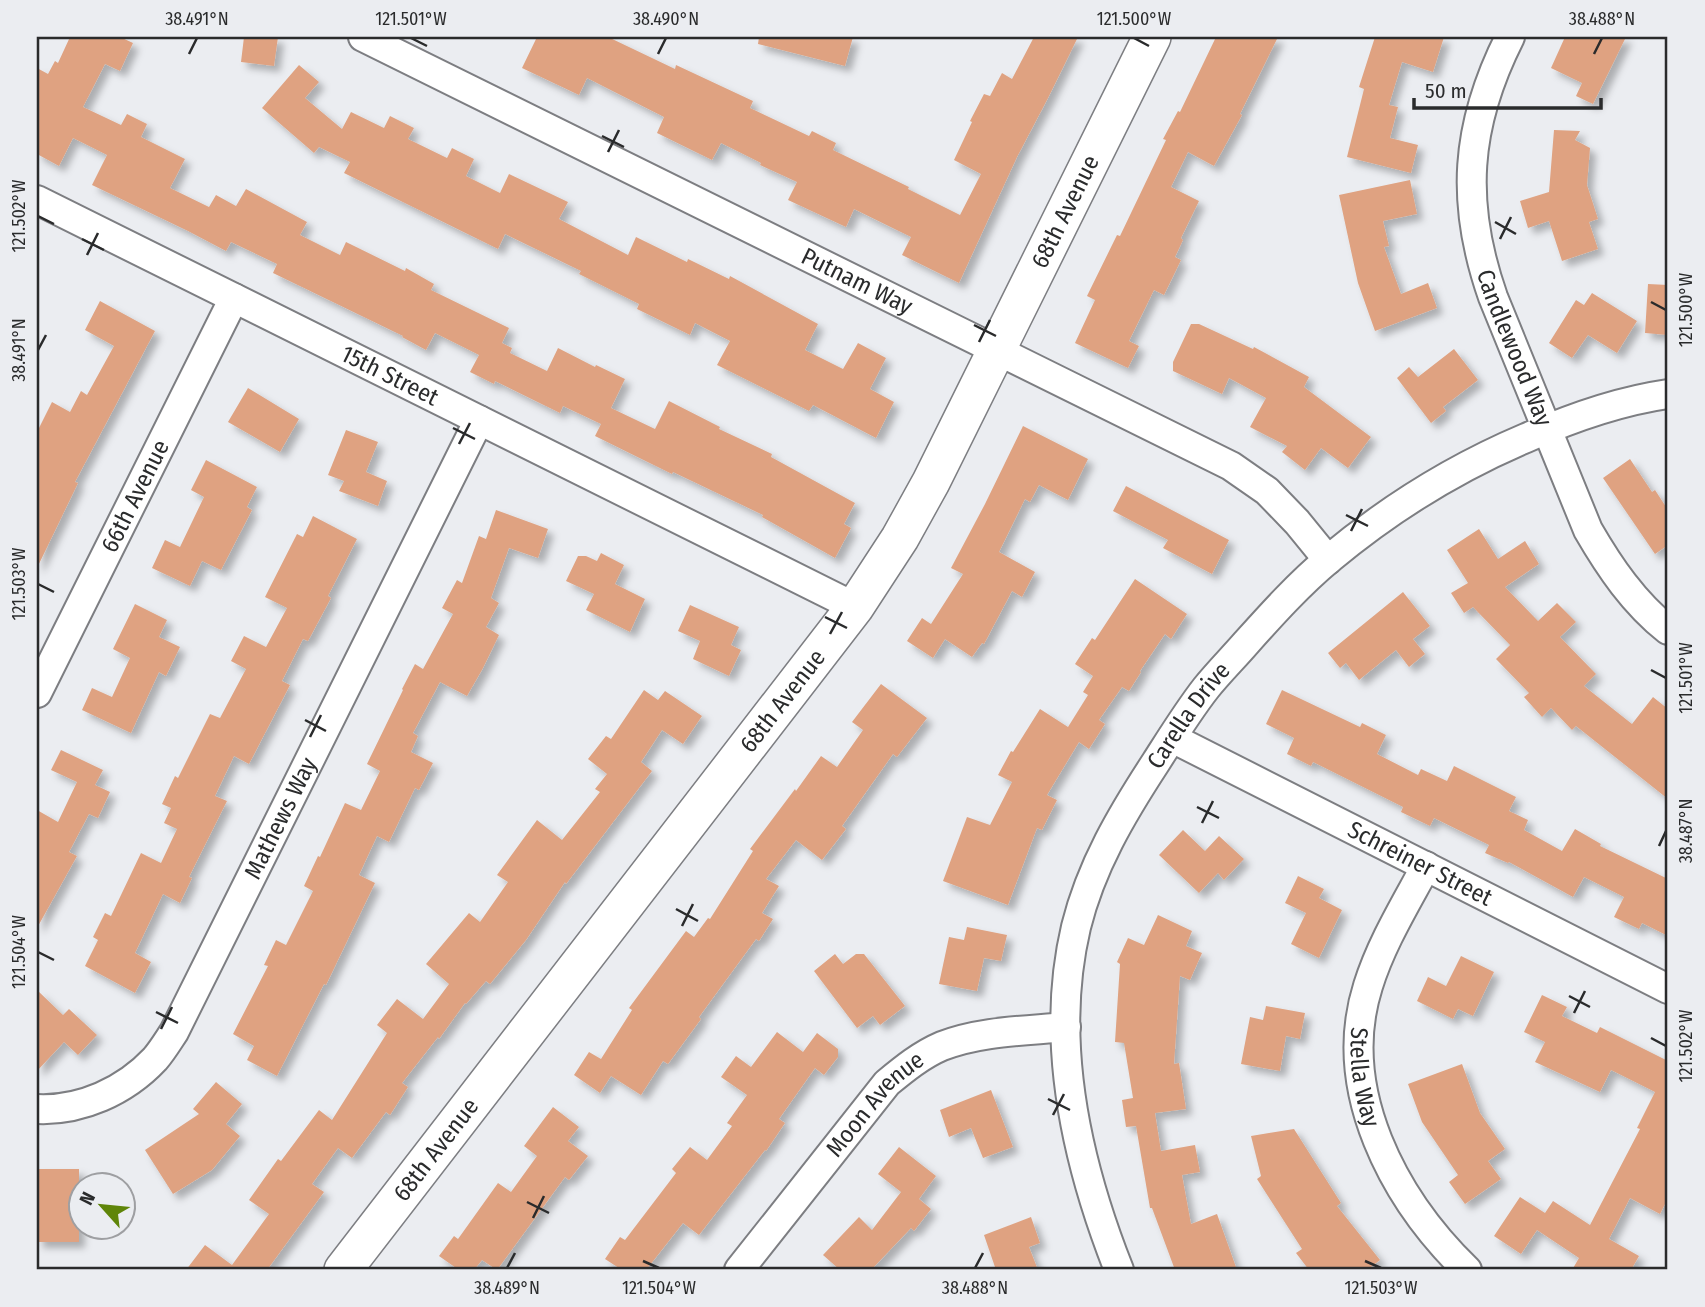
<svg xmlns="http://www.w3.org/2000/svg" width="1705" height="1307" font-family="'Fira Sans Condensed',sans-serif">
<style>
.building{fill:#dfa281;filter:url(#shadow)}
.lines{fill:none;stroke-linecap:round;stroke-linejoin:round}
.minor-casing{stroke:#7d7e82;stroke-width:32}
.tertiary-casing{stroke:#7d7e82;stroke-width:40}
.minor{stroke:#fff;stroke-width:28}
.tertiary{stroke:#fff;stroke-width:37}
.ticks{fill:none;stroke:#2a2b2c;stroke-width:2.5}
.labels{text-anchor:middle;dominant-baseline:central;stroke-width:5;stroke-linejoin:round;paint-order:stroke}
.street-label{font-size:24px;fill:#2a2b2c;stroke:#ebedf1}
.neatline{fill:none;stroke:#2a2b2c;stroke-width:2.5}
.ticks-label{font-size:18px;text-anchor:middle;fill:#2a2b2c}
</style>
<defs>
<filter id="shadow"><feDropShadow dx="6" dy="6" stdDeviation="3.5" flood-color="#0004"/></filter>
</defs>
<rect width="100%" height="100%" fill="#ebedf1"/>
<path class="building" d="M70 37H120L133 43 120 71 105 64 83 107 121 125 127 114 147 124 141 137 185 159 170 188 209 207 216 195 236 206 246 189 307 222 300 235 340 255 346 242 405 271 406 268 434 284 431 290 509 328 502 343 512 348 510 353 547 371 558 348 595 367 596 365 625 379 611 408 655 429 669 401 720 427 719 429 772 454 771 457 855 503 844 524 851 528 835 558 762 517 763 515 673 472 672 474 595 436 601 424 563 406 560 413 495 381 494 384 470 372 479 355 435 333 426 350 402 337 403 336 273 273 277 264 231 242 226 251 188 231 92 185 107 155 73 138 59 166 37 154V68L48 74 55 61 58 63Z
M244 37H278L274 66 241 62Z
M537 37H608L675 69 676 65 753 101 750 108 809 136 812 131 836 143 833 150 909 187 908 189 960 215 981 174 954 160 972 122 970 121 984 94 990 96 1002 73 1012 79 1034 37H1078L1048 98 1017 157 959 283 902 255 911 237 854 209 846 227 788 200 797 182 760 165 761 163 721 143 712 160 657 133 664 117 587 78 579 95 522 68Z
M759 37H853L845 66 758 44Z
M1216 37H1278L1240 114 1242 115 1214 166 1188 152 1171 187 1199 201 1181 238 1183 240 1175 257 1181 260 1164 295 1154 290 1129 341 1139 346 1128 368 1075 343 1095 300 1087 296 1117 235 1120 236 1166 140 1163 139 1178 111 1180 112Z
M1375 37H1444L1433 72 1402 62 1389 105 1398 107 1390 138 1418 145 1411 173 1347 157 1364 89 1359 87Z
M1565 37H1626L1593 104 1576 96 1582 83 1551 68Z
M299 65 319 82 305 98 342 129 351 112 384 128 390 116 414 128 408 139 447 158 452 148 474 159 466 176 500 193 509 174 568 202 559 219 628 255 636 237 687 262 688 259 729 279 730 276 818 324 805 350 843 369 858 343 886 358 870 389 894 402 876 438 813 405 809 411 717 365 730 341 695 323 690 335 637 309 639 304 579 274 581 271 505 234 498 249 344 173 350 162 319 147 314 153 262 108Z
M1554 130 1580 131 1575 140 1590 148 1587 185 1598 219 1589 222 1598 249 1562 261 1549 221 1528 228 1520 201 1549 192Z
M1410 180 1417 214 1383 221 1389 246 1384 247 1401 294 1428 283 1437 308 1375 331 1358 283 1339 195Z
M1648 284 1668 285V335L1645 333Z
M1592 293 1637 321 1617 353 1588 335 1572 358 1549 343 1576 300 1584 305Z
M100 301 155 331 75 482 78 483 37 568V432L52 402 70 412 81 391 87 395 114 346 85 330Z
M1191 324H1199L1253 349 1254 347 1309 377 1304 387 1371 437 1348 468 1321 448 1305 470 1282 452 1287 446 1250 427 1266 398 1229 378 1222 394 1173 371V362Z
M1454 349 1478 380 1443 407 1446 411 1431 423 1397 378 1409 367 1418 377Z
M248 388 299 419 280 452 228 422Z
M1023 426 1088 459 1068 500 1039 485 1030 502 1025 499 999 552 1035 572 1022 597 1012 591 984 644 982 643 972 657 945 639 933 658 907 641 922 618 931 624 963 574 951 568 985 504Z
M346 430 378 442 366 472 387 481 378 506 339 491 344 481 328 475Z
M1630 459 1652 492 1655 490 1668 510V545L1655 554 1603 478Z
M206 460 257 487 247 507 252 510 221 570 202 561 190 586 152 568 165 540 180 547 204 497 191 490Z
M1126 486 1229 540 1212 574 1163 548 1168 540 1113 511Z
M496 510 548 529 538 558 509 548 491 598 499 603 486 627 499 635 483 668 467 696 440 682 413 733 418 736 411 752 433 763 419 790 415 788 389 842 377 836 359 875 375 883 326 985 324 984 277 1076 247 1060 254 1046 233 1034 268 966 264 965 276 940 286 945 313 891 304 886 318 856 320 857 345 803 361 810 380 771 367 764 403 690 402 689 415 664 423 669 453 614 442 608 457 580 462 583 479 536 486 539Z
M313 516 357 539 328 596 331 598 308 641 303 639 282 681 290 685 249 764 234 756 215 796 227 801 189 877 192 878 180 903 163 894 135 953 151 962 135 993 85 966 98 940 93 937 105 913 111 916 141 853 161 863 177 829 164 823 171 808 162 804 175 776 178 778 210 714 220 718 246 669 231 661 244 636 266 647 287 608 265 597 297 534 303 537Z
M1479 529 1498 559 1525 541 1539 564 1505 587 1538 621 1557 603 1576 622 1560 637 1596 674 1584 686 1632 724 1653 697 1668 709V799L1576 726 1572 730 1551 708 1542 717 1524 697 1529 693 1496 659 1510 645 1473 607 1464 613 1451 593 1468 583 1447 550Z
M601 553 624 565 615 584 645 599 630 632 586 610 594 594 566 581 578 556H586L597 561Z
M1135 579 1187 614 1171 639 1165 634 1140 671 1141 672 1129 691 1122 687 1099 720 1105 724 1089 749 1079 742 1047 795 1057 800 1042 830 1037 828 1008 905 943 881 967 817 990 825 1012 782 998 775 1011 751 1013 752 1040 709 1068 727 1088 695 1083 692 1093 676 1075 664 1092 638 1095 640Z
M1403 592 1430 626 1413 639 1425 654 1409 667 1396 650 1359 680 1346 663 1340 668 1328 653Z
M135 604 167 620 159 637 180 647 166 676 159 672 131 733 82 710 92 688 112 697 130 658 113 649Z
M690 605 739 627 731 645 741 650 729 676 693 659 700 641 678 631Z
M881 684 927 718 897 757 893 754 842 826 846 829 822 860 796 840 766 879 779 886 762 913 773 919 759 941 756 939 699 1017 701 1019 668 1064 663 1061 641 1095 611 1076 600 1093 574 1075 589 1052 601 1059 632 1010 629 1008 686 931 694 937 708 918 710 919 753 851 750 849 795 789 796 791 821 756 837 767 863 730 852 722Z
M644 690 658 700 665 691 702 716 683 744 662 730 641 762 652 771 566 884 565 882 526 940 490 984 486 981 466 1004 465 1003 439 1039 438 1037 402 1083 408 1087 390 1115 386 1112 352 1158 338 1148 312 1184 324 1192 267 1270H186L205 1245 232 1265 269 1214 249 1200 278 1159 281 1161 319 1110 332 1120 387 1033 377 1025 397 999 423 1019 449 984 426 964 469 913 480 922 508 882 497 875 537 820 562 840 600 792 595 789 607 774 588 759 606 736 611 739Z
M1282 690 1360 727 1362 723 1386 735 1377 754 1418 775 1421 769 1447 781 1454 766 1516 797 1509 811 1528 820 1524 830 1562 851 1575 829 1601 844 1600 846 1668 879V936L1642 923 1639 929 1614 917 1624 897 1584 877 1573 897 1509 862 1508 863 1485 853 1489 845 1434 818 1430 826 1401 812 1403 807 1313 762 1311 766 1287 754 1294 738 1266 724Z
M61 750 103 770 95 785 110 792 98 818 89 814 69 852 77 856 37 928V810L58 822 77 782 51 770Z
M1183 830 1205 851 1219 836 1244 859 1224 880 1218 873 1199 893 1159 855Z
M1298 876 1324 889 1319 898 1342 910 1319 958 1291 944 1306 913 1285 903Z
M1158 915 1192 931 1186 946 1202 953 1190 980 1180 976 1174 1064 1179 1063 1186 1109 1155 1113 1161 1151 1195 1145 1200 1172 1182 1175 1191 1224 1217 1214 1237 1270H1175L1152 1208H1150L1136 1126 1126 1127 1122 1100 1133 1098 1124 1043 1115 1042 1120 964 1117 962 1128 938 1144 945Z
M967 927 1007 935 1001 961 984 958 977 991 939 984 949 937 964 940Z
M835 954 843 964 856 954H864L905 1006 880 1025 873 1016 857 1028 814 971Z
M1461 956 1494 972 1473 1016 1458 1009 1453 1019 1417 1001 1428 977 1446 986Z
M37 990 63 1015 69 1009 97 1035 78 1055 64 1042 37 1071Z
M1542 995 1567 1007 1562 1016 1597 1033 1600 1027 1668 1061V1198L1660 1214 1630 1198 1609 1239 1639 1256 1631 1270H1572L1579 1258 1537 1230 1521 1254 1494 1236 1520 1197 1545 1213 1553 1201 1590 1225 1640 1129 1637 1128 1655 1092 1611 1070 1600 1092 1535 1062 1545 1042 1524 1032Z
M1266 1006 1305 1013 1300 1039 1286 1036 1280 1071 1241 1064 1250 1017 1263 1020Z
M777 1032 803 1052 817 1033 838 1049V1057L824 1075 815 1068 779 1119 785 1123 766 1151 765 1150 699 1235 683 1223 646 1270H622L605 1259 620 1237 625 1240 676 1173 672 1169 690 1147 707 1160 732 1126 727 1123 747 1095 721 1077 736 1056 751 1067Z
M1462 1064 1480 1113 1505 1149 1488 1161 1501 1179 1465 1204 1449 1182 1458 1175 1422 1122 1408 1084Z
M216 1082 242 1104 226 1124 240 1136 212 1170 173 1194 145 1150 199 1114 193 1109Z
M991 1090 1013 1147 983 1158 971 1128 949 1137 940 1110Z
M553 1107 579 1127 568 1141 588 1156 569 1180 565 1177 497 1270 482 1260 474 1270H459L439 1256 454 1236 458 1239 498 1183 511 1192 537 1156 524 1146Z
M1294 1129 1341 1203 1337 1206 1380 1260 1367 1270H1309L1296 1253 1302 1249 1257 1179 1261 1176 1251 1136Z
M899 1147 936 1176 919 1199 931 1209 914 1231 911 1228 871 1270H840L823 1255 859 1217 872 1230 901 1192 878 1174Z
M37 1169H79V1242H37Z
M1031 1217 1040 1243 1029 1247 1038 1270H996L984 1235Z"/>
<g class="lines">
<defs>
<g id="minor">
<path id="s1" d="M363 37 1231 466 1267 491 1297 522 1328 560"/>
<path id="s2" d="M1510 37C1465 126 1460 203 1493 297L1588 530C1610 568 1634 603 1668 630"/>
<path id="s3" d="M37 200 855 607"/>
<path id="s4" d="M37 693 234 298"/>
<path id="s5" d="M1172 738 1668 989"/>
<path id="s6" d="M1426 866C1405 905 1381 944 1368 986 1335 1090 1394 1199 1467 1270"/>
<path id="s7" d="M37 1109C81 1111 125 1091 155 1059 162 1051 168 1041 174 1032L479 420"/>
<path id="s8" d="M739 1270 887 1083C904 1069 921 1055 942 1046 981 1031 1024 1031 1066 1027"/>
<path id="s9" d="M1119 1270C1077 1164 1049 1041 1076 927 1091 866 1122 814 1156 762 1172 737 1188 711 1206 688 1218 673 1233 658 1246 643 1272 614 1299 584 1329 559 1389 509 1455 468 1526 438 1571 418 1620 401 1668 394"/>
</g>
<g id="tertiary">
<path id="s10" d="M343 1270 855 607 900 538 931 482 1152 37"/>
</g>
</defs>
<use href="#minor" class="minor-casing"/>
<use href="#tertiary" class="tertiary-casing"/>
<use href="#minor" class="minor"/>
<use href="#tertiary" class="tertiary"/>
</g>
<path class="ticks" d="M411 38 427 46M1134 38 1149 46M189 54 197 38M658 54 666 38M1594 54 1602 38M602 136 624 147M608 152 619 130M38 216 54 224M1495 222 1516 234M82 239 104 250M1500 239 1511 217M87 255 98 233M1651 302 1666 310M974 325 996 336M979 342 990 320M38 350 46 335M453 428 475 439M459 444 470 423M1346 515 1368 526M1351 531 1362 509M38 584 54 592M825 617 847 628M830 634 842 612M1651 670 1666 678M305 720 326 731M310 737 321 715M1197 807 1219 818M1202 823 1213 801M1659 846 1666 831M676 909 698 921M682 926 693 904M38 952 54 960M1569 996 1590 1007M156 1012 178 1023M1574 1013 1585 991M161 1029 172 1007M1651 1038 1666 1046M1048 1099 1070 1110M1053 1115 1064 1094M527 1202 549 1213M533 1218 544 1196M643 1261 659 1268M1365 1261 1381 1268M507 1268 515 1253M975 1268 983 1253"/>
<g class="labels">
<g class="street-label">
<text stroke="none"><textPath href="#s10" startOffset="1286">68th Avenue</textPath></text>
<text stroke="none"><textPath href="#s1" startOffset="551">Putnam Way</textPath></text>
<text stroke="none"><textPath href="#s2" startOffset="324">Candlewood Way</textPath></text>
<text stroke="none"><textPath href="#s3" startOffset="394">15th Street</textPath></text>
<text stroke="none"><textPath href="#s4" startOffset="220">66th Avenue</textPath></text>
<text stroke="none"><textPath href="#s10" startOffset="719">68th Avenue</textPath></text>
<text stroke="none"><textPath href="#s9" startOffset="592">Carella Drive</textPath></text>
<text stroke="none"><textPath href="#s7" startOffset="404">Mathews Way</textPath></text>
<text stroke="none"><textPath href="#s5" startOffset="278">Schreiner Street</textPath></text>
<text stroke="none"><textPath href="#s6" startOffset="226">Stella Way</textPath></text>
<text stroke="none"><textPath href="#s8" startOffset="215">Moon Avenue</textPath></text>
<text stroke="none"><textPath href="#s10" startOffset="152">68th Avenue</textPath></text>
</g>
</g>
<rect width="1705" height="1307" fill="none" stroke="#ebedf1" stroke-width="77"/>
<g transform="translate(102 1206) rotate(297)"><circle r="33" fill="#ebedf1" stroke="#9e9fa2" stroke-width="2"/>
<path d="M0-5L12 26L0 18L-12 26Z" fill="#5f8509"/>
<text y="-10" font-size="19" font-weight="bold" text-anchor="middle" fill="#2a2b2c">N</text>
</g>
<path d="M1414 98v10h187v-10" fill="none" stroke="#2a2b2c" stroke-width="3.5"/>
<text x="1425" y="98" font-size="21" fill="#2a2b2c" stroke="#ebedf1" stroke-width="5" paint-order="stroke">50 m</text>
<rect x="38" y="38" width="1628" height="1230" class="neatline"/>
<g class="ticks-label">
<text x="197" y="25">38.491°N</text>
<text x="411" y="25">121.501°W</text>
<text x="666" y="25">38.490°N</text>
<text x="1134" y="25">121.500°W</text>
<text x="1602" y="25">38.488°N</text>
<text transform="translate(19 216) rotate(-90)" y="6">121.502°W</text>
<text transform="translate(1686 310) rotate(-90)" y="6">121.500°W</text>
<text transform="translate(19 350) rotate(-90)" y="6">38.491°N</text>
<text transform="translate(19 584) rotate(-90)" y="6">121.503°W</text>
<text transform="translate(1686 678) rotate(-90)" y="6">121.501°W</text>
<text transform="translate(1686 831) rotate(-90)" y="6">38.487°N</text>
<text transform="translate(19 952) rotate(-90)" y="6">121.504°W</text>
<text transform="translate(1686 1046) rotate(-90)" y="6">121.502°W</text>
<text x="507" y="1294">38.489°N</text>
<text x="659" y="1294">121.504°W</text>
<text x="975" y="1294">38.488°N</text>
<text x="1381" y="1294">121.503°W</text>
</g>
</svg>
